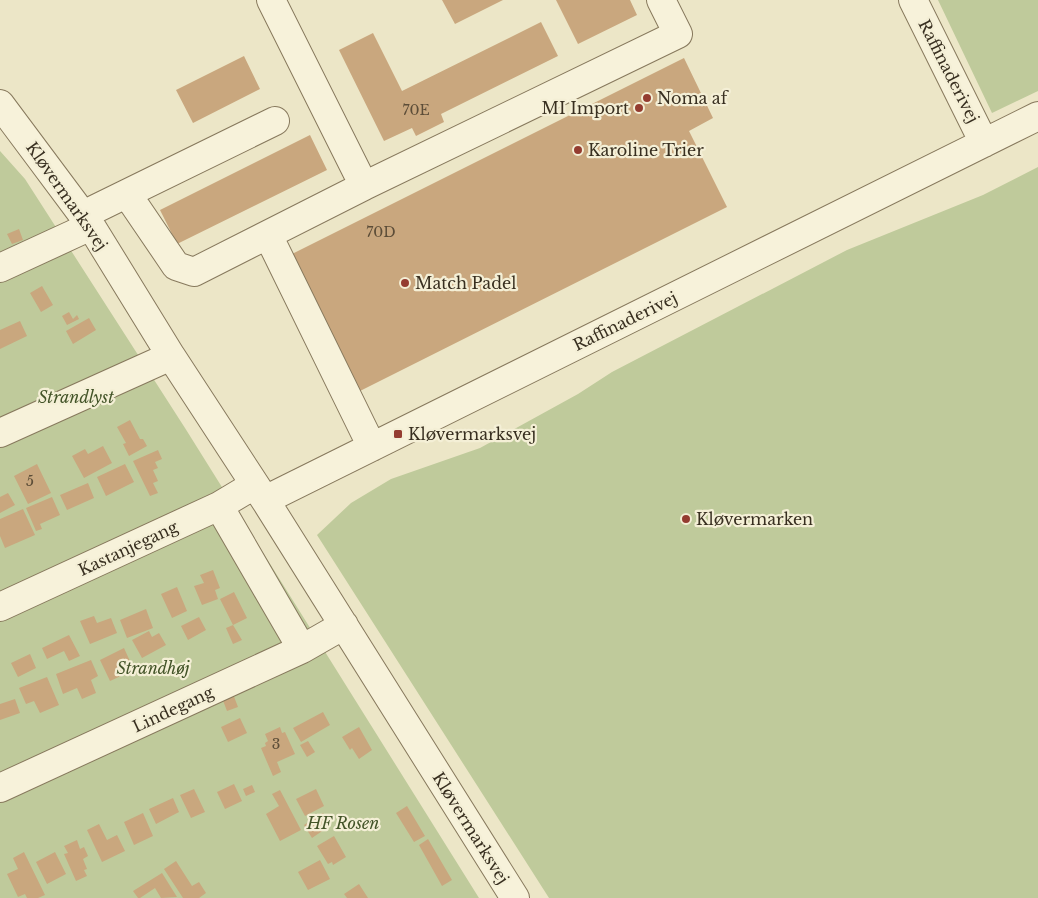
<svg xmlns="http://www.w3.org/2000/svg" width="1038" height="898" font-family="'Libre Baskerville',serif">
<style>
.green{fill:#bfca9b}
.building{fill:#c9a77e}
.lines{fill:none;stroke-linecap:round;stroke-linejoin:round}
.minor-casing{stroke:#87795d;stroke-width:30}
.minor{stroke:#f7f2da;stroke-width:28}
.poi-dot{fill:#943c30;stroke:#f4efd6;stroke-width:2}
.labels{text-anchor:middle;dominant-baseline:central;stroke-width:4.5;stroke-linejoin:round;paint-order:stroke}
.number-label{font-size:14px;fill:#5c4d38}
.street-label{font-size:16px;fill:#382f20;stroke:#f4efd6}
.poi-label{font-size:16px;fill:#382f20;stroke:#f4efd6;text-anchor:start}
.park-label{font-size:16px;font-style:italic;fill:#435428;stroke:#f4efd6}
</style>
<rect width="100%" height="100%" fill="#ece6c7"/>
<path class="green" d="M938 0H1038V91L992 113Z
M0 151 25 179 185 428 479 898H0Z
M1038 167V898H549L317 535 351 503 391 479 480 448 578 394 612 372 847 250 983 195Z"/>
<path class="building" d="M442 0H503L455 24Z
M556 0H630L637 15 578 44Z
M541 22 558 56 441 114 444 122 416 136 412 128 384 141 339 50 373 33 402 91Z
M244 56 260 89 193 123 176 90Z
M684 58 713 118 689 131 727 207 360 391 292 254Z
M310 135 327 170 177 244 160 210Z
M19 229 23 240 12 244 7 234Z
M42 286 53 305 41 312 30 293Z
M69 312 73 319 77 315 79 319 67 325 62 316Z
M89 318 96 330 73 344 66 331Z
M20 321 27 336 0 349V330Z
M130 420 140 439H143L147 446 129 456 123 444 126 443 117 427Z
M103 446 112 463 84 478 72 456 85 449 88 454Z
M158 450 162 459 155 462 158 468 153 470 158 481 153 483 158 493 150 496 133 461Z
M37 464 51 493 28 504 14 476Z
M125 464 134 482 106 496 97 477Z
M88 483 94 498 67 510 60 495Z
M8 493 15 505 0 513V497Z
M52 497 60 515 40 524 42 529 36 531 26 508Z
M23 509 35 535 5 548 0 536V519Z
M213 570 220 588 215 590 218 599 202 605 194 586 204 583 200 575Z
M177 587 187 611 172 618 161 594Z
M234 592 247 618 233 625 220 599Z
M146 609 153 628 127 638 120 620Z
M94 616 97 623 111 618 117 633 90 644 80 621Z
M199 617 206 630 188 640 181 626Z
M233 625 242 640 233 644 226 628Z
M149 631 152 637 159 633 166 645 142 658 132 640Z
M69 635 80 656 69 661 64 651 47 659 42 648Z
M124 648 134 670 110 681 100 660Z
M30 654 36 668 18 677 11 663Z
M91 660 98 676 91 680 96 693 82 699 77 688 63 694 56 674Z
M47 677 59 705 40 713 34 701 26 704 19 688Z
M233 694 238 707 227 711 222 698Z
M15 699 20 713 0 720V704Z
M323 712 330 725 301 742 293 728Z
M240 718 247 733 228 742 221 727Z
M280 727 282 733 285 732 295 754 277 762 281 772 273 776 261 748 266 746 265 743 268 741 265 734Z
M359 727 372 750 359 759 352 748 350 750 342 737Z
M308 741 315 752 307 757 300 745Z
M234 784 242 801 225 809 217 792Z
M252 785 255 792 246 796 243 789Z
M194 789 205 812 191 818 180 795Z
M316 789 324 806 305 816 296 799Z
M280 790 301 830 280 841 266 814 279 806 272 794Z
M173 798 179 812 156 824 149 809Z
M407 806 425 836 414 842 396 813Z
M143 813 153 836 134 845 124 822Z
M323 813 331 825 312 838 304 825Z
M99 824 107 840 117 835 125 851 102 862 87 830Z
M334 836 346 857 333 865 332 862 328 864 317 846Z
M428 839 452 880 442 886 419 845Z
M77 840 80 849 84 847 88 856 83 859 87 869 84 870 87 876 76 881 64 854 68 853 64 846Z
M24 852 45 895 38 898H27L25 894 18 897 7 874 18 869 13 858Z
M55 852 66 874 47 884 36 862Z
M320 860 330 879 308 890 298 872Z
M176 861 192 886 199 882 206 893 199 898H183L164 869Z
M162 873 177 897 161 898 155 888 140 898H138L133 891Z
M359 884 368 898H347L344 894Z"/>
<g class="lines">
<defs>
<path id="minor" d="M271 0 364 186 678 34 661 0
M913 0 984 143
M0 104 91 226 171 356 265 500 515 898
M127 194 176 266 194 272 364 186
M83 215 275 121
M268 235 372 447
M0 268 91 226
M0 433 171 356
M265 500 1038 116
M219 506 302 649
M0 607 219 506 254 485
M0 788 302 649 344 625"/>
</defs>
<use href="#minor" class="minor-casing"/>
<use href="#minor" class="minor"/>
</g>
<g class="poi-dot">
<circle cx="647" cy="98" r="5"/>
<circle cx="639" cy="108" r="5"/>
<circle cx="578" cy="150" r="5"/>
<circle cx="405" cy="283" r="5"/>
<rect x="393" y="429" width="10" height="10" rx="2.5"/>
<circle cx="686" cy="519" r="5"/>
</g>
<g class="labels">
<g class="number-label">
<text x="416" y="110">70E</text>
<text x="381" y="232">70D</text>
<text x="30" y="481">5</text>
<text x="276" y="744">3</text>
</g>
<g class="street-label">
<text transform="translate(949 71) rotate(63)">Raffinaderivej</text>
<text transform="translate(67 196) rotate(55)">Kløvermarksvej</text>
<text transform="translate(625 321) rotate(-26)">Raffinaderivej</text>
<text transform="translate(128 548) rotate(-25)">Kastanjegang</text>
<text transform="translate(173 709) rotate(-25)">Lindegang</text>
<text transform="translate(471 828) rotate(58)">Kløvermarksvej</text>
</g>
<g class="poi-label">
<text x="657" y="98">Noma af</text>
<text x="629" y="108" text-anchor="end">MI Import</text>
<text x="588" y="150">Karoline Trier</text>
<text x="415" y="283">Match Padel</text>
<text x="408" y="434">Kløvermarksvej</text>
<text x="696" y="519">Kløvermarken</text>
</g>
<g class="park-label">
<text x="76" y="397">Strandlyst</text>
<text x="153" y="668">Strandhøj</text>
<text x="343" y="823">HF Rosen</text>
</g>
</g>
</svg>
